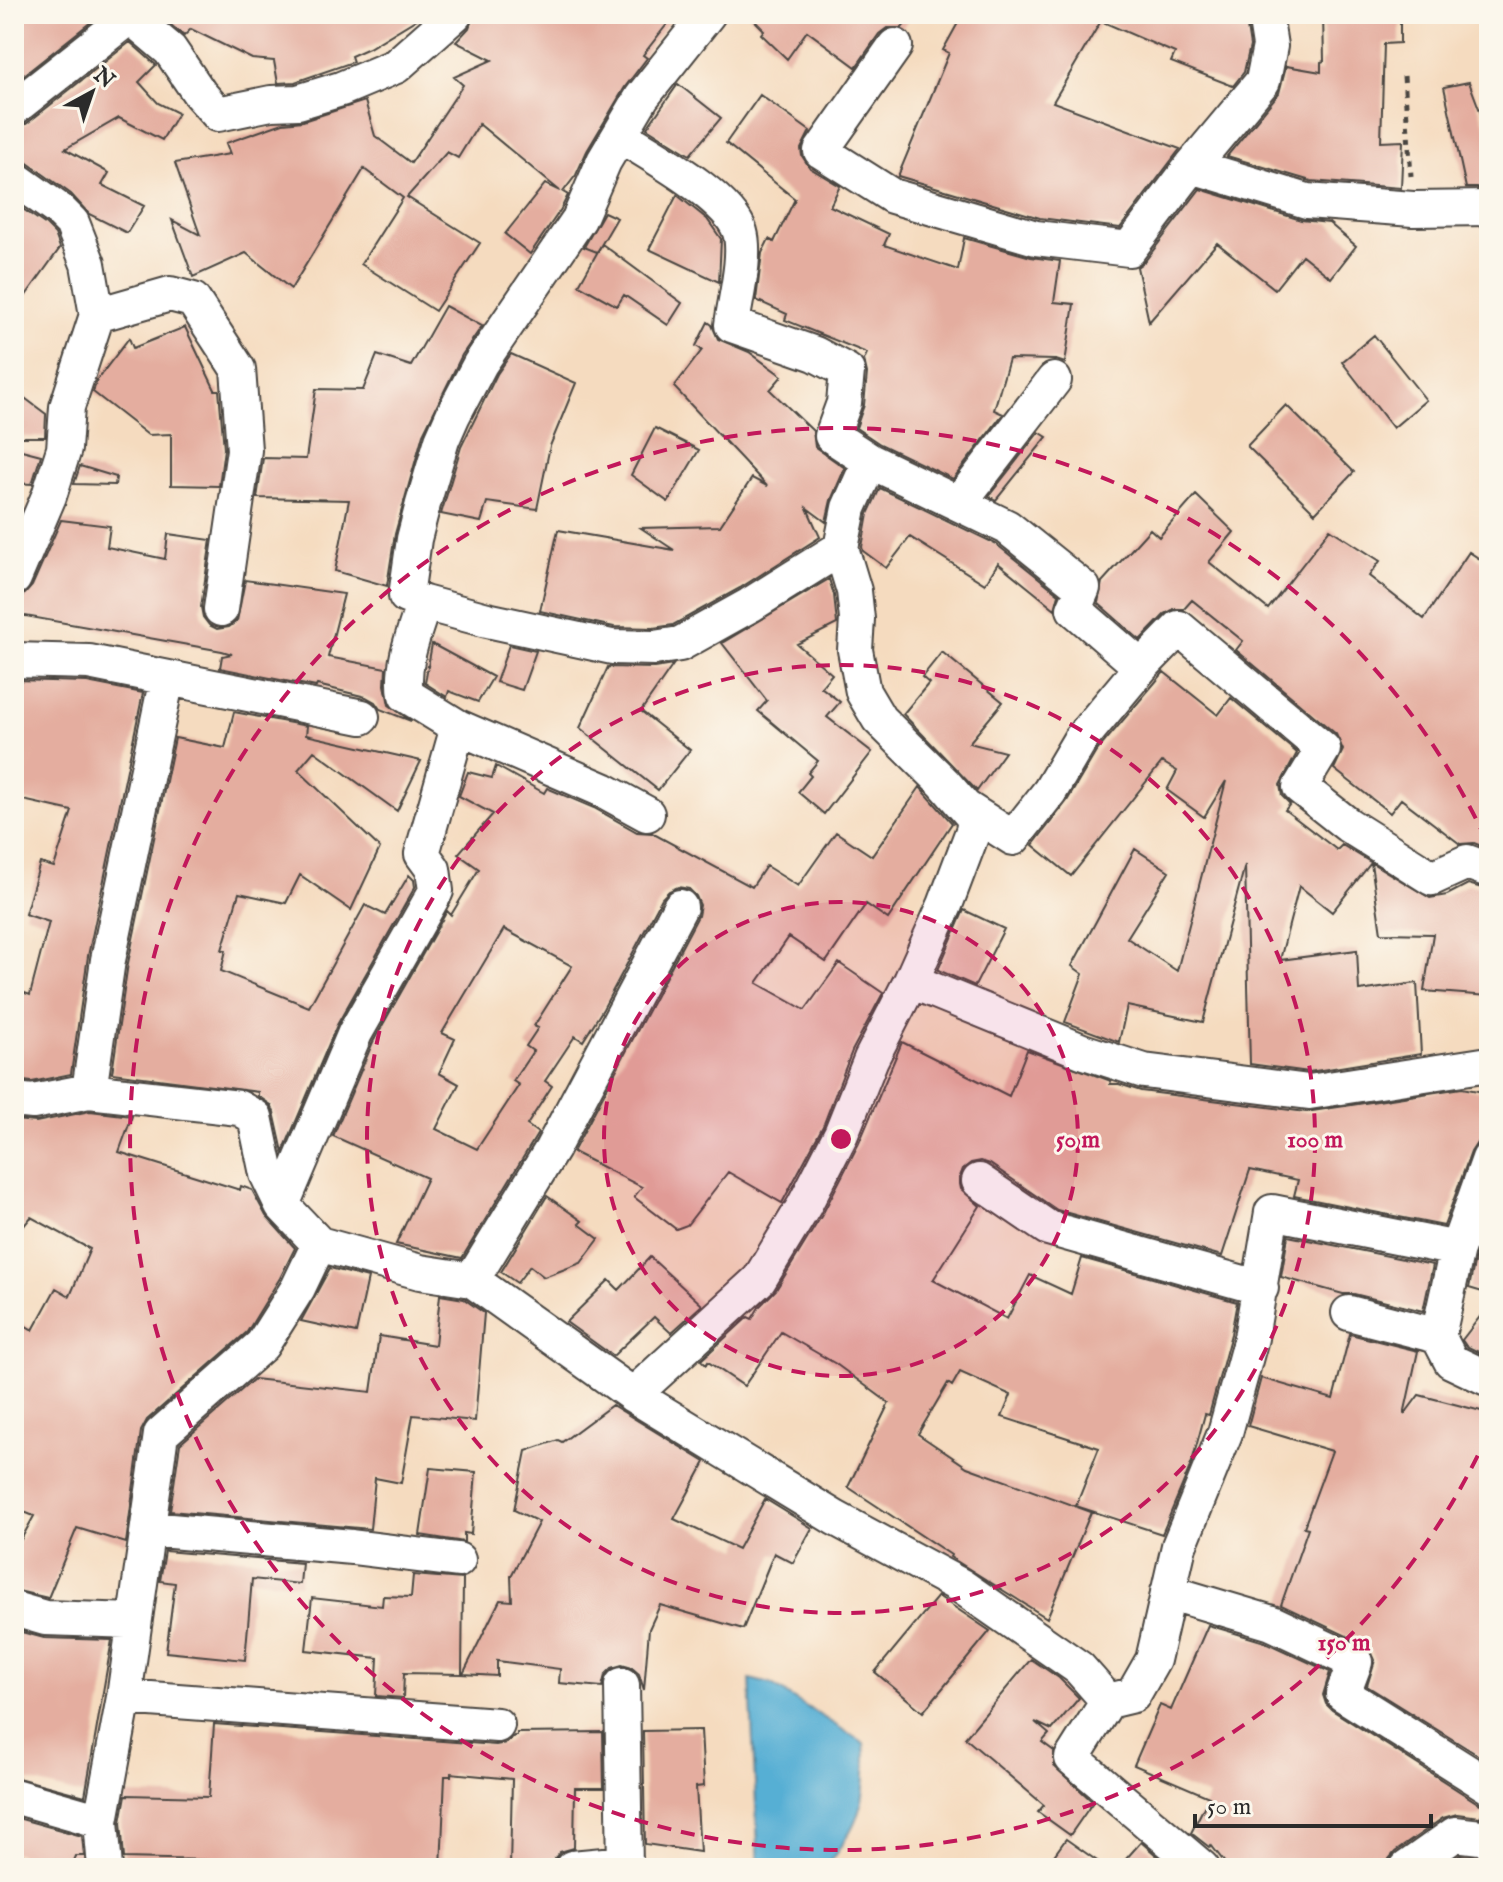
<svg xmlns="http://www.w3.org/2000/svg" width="1503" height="1882" font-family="'IM FELL English',serif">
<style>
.water{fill:#57afd4;stroke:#416d80;stroke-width:2}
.building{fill:#e4ad9f;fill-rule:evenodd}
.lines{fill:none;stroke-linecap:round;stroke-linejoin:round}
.minor-casing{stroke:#494541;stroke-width:38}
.path{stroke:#494541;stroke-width:5;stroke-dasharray:6 6;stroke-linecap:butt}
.minor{stroke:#fff;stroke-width:34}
.ring{fill:none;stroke:#c2185b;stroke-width:4;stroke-dasharray:14 10}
.centre{fill:#c2185b;stroke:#fbf7ec;stroke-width:4}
.ring-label{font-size:24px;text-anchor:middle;font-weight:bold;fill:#c2185b;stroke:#fbf7ec;stroke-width:6;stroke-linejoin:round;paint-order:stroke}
</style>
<rect width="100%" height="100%" fill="#fbf7ec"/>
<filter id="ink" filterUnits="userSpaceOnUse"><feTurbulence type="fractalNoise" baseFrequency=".0125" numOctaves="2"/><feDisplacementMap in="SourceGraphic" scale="16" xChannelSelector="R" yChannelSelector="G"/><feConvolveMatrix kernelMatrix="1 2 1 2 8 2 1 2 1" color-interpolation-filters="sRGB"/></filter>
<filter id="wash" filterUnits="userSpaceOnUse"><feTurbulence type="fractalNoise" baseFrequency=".006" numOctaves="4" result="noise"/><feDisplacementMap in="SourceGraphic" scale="32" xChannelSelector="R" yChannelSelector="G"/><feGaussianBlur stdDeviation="1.8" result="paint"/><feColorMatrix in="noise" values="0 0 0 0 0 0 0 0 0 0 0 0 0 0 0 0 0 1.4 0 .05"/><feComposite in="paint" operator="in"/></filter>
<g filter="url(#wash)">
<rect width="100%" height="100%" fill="#f5dbbf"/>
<path class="water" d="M750 1679 770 1684 864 1743C869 1801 860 1822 825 1868H759Z"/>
<g id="blocks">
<path class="building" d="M14 14H101L14 83Z
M158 14H425L369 48 351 56 353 62 295 82 278 83 274 61 252 59 191 29 184 36Z
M474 14H675L643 55 647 58 625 87 587 151 576 175 563 192 568 195 561 209 530 254 505 234 545 184 560 191 479 124 458 158 447 152 407 197 480 243 435 311 361 264 403 198 364 169 291 289 246 253 193 277 172 220 200 235 175 163 230 154 226 143 283 123 303 121 365 101 375 136 411 163 463 85 454 77 492 60 456 42 469 28Z
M748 14H913L902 28H887L879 34 856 67 807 31 787 59 761 34 764 30Z
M963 14H1245L1250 46 1244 72 1233 86 1171 62 1175 53 1101 21 1053 102 1180 149 1120 228 1040 218 898 176 949 53 943 50Z
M1323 14H1400V43L1384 44 1381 142 1403 141 1401 188 1311 181 1227 156 1279 93 1286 66 1321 72V62L1324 61Z
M130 42 156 65 139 82 158 103 178 113 162 140 119 118 65 149 109 173 102 185 144 206 127 233 89 214 71 194 26 162 14 158V128L26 124Z
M1469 82 1489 135V188H1466L1444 87Z
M678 84 721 118 690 155 647 128Z
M760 95 810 131 801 149 802 156 810 168 840 186 830 206 889 234 884 245 958 270 964 238 1031 257 1060 261 1054 302 1074 304 1065 363 1056 360 1009 359 994 410 1003 414 953 479 880 444 856 428 864 405 867 373 864 360 867 353 785 320 787 314 756 300 762 253 769 239 774 242 795 199 726 143Z
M1200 189 1301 220 1329 223 1356 246 1331 278 1302 255 1275 289 1217 243 1149 322 1137 267 1145 261Z
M677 195 707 219 721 239 719 282 649 249Z
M14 203 46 225 55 234 60 248 14 312Z
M604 212 617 218 597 252 584 247Z
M602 244 682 303 668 325 624 295 617 306 579 285Z
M445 306 482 326 462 355 423 434 395 534 387 586 335 571 349 500 257 498 263 458 306 459 316 389 363 390 377 355 411 366Z
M708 322 712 325 718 339 749 352 782 376 770 390 813 431 815 447 845 468 831 500 826 522 807 508 820 537 740 588 673 625 653 628 614 627 540 611 558 530 674 550 641 528 720 526 752 478 767 486 674 387 702 350 696 346Z
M185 327 215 390H219L224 449 219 486 171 485V434L148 435 93 392 97 380 129 338 133 348Z
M1374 335 1426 400 1393 428 1342 362Z
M511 354 576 383 550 446 537 509 487 502 481 522 441 514 461 447 497 374Z
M14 390 46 414 45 437H14Z
M1286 405 1354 472 1315 513 1247 446Z
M655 428 699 450 668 502 631 475Z
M1039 432 1047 437 996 500 989 496Z
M14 448 41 455 32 484 14 483Z
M80 466 116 477 115 485 74 484Z
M880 488 996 544 1059 594 1055 609 998 563 985 584 910 537 886 568 863 551 862 547 868 514Z
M1196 495 1234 532 1209 562 1268 609 1330 529 1380 561 1369 576 1424 619 1469 552 1489 565V849L1474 843 1460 844 1401 799 1390 813 1334 769 1343 750 1336 734 1236 650 1243 641 1192 600 1184 609H1174L1165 614 1140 640 1098 603 1102 582 1150 529 1159 537Z
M61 520 110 526 107 547 165 559 168 534 211 540 201 607 203 617 209 625 217 629 229 627 237 621 245 580 344 594 328 657 386 668 385 685 389 705 411 721 380 709 375 702 366 697 317 685 316 687 220 668 222 656 232 654 222 651 14 614V598L25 594 32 586Z
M829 579 834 595 837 624 797 644 832 674 821 687 840 702 827 717 872 752 824 814 798 792 811 776 808 773 818 761 758 711 767 701 722 643Z
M432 644 493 677 478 702 449 691 447 697 425 683Z
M509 645 536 651 522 690 496 682Z
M942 652 1003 702 969 743 1005 752 977 791 903 714 929 683 922 677Z
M673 665 641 711 690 750 658 790 580 728 608 667 654 668Z
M1164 672 1218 715 1231 698 1297 753 1280 785 1282 796 1290 804 1285 810 1337 850 1342 845 1430 898 1447 895 1468 884 1489 890V996L1424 991 1433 934 1381 933 1371 863 1332 912 1299 886 1280 960 1357 950 1359 991 1417 983 1421 1054 1309 1072 1250 1064 1245 865 1203 1022 1127 1006 1119 1042 1065 1022 1083 974 1072 966 1135 849 1169 871 1127 938 1177 971 1226 781 1204 817 1167 790 1177 771 1162 762 1071 876 1033 845 1067 801 1096 752Z
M14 680 87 682 143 693 88 956 71 1074 32 1082 14 1080V989L30 995 49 922 25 914 40 863 54 867 72 811 14 798Z
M234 712 307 726 306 735 421 761 397 811 314 751 298 770 380 848 351 910 300 875 286 903 239 893 222 950H226L221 971 309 1007 365 905 385 915 409 875 414 880 415 887 337 1025 283 1152 274 1112 271 1105 258 1096V1092L112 1073 128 963 175 738 225 748Z
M496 766 544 793 547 788 594 808 637 832 652 833 752 887 766 866 798 886 836 832 872 856 920 787 952 823 888 919 866 904 826 962 789 937 757 983 805 1010 839 963 883 993 852 1051 823 1126 782 1203 728 1172 687 1225 676 1229 634 1197 642 1187 573 1152 698 916 700 905 696 896 689 889 678 887 669 891 662 898 603 1009 583 1041 575 1036 545 1081 552 1086 527 1125 538 1133 462 1258 396 1244 427 1178 333 1136 373 1042 447 911 451 915 479 869 458 854 493 814 459 796 468 772 492 778ZM504 929 572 966 534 1026 538 1028 526 1046 533 1051 513 1081 519 1085 477 1149 436 1129 459 1084 439 1073 455 1039 442 1033Z
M964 910 1004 929 975 986 938 970Z
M902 1042 1009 1096 1027 1050 1111 1081 1110 1084H1119L1141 1091 1306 1112 1462 1088 1489 1093V1140L1477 1143 1471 1152 1444 1226 1294 1196 1298 1180 1250 1170 1222 1256 1057 1210 990 1164 981 1161 971 1163 963 1169 959 1179 961 1189 980 1206 933 1280 1007 1319 1030 1275 1071 1294 1082 1258 1237 1302 1231 1334 1209 1415 1205 1414 1192 1462 1162 1534 1076 1506 1099 1448 1002 1417 1011 1395 960 1372 952 1386 948 1383 918 1434 967 1467 1091 1512 1047 1618 950 1557 951 1555 848 1487 889 1403 836 1364 781 1332 744 1386 708 1362 706 1365 701 1360 748 1317 752 1319 759 1307 776 1290 822 1215 859 1143Z
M90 1111 132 1116 119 1152 240 1190 241 1186 252 1190 266 1216 295 1248 280 1278 247 1332 147 1420 141 1431 126 1543 77 1528 48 1598 14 1590V1552L34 1516 14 1508V1319L33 1330 56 1288 70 1296 90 1249 31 1217 14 1238V1120L36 1122Z
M547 1196 582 1221 579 1224 599 1239 581 1263 544 1277 530 1266 517 1283 501 1272Z
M1489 1219V1294L1469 1288 1476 1254Z
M1288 1236 1433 1265 1423 1311 1354 1294H1343L1281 1277Z
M650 1257 702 1305 671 1333 654 1317 613 1356 566 1322 609 1280 619 1290Z
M330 1268 368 1278 356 1333 301 1321Z
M440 1295 464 1299 484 1313 475 1421 413 1415 401 1483 375 1478 370 1529 170 1511 180 1444 254 1379 371 1392 379 1336 435 1345Z
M1489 1305V1357L1466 1346 1462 1340Z
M1350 1334 1418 1351 1404 1415 1419 1395 1489 1413V1762L1367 1686 1375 1660 1371 1651 1364 1644 1281 1605 1308 1528 1304 1527 1332 1451 1248 1426 1261 1378 1333 1399Z
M612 1405 705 1462 674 1519 738 1549 765 1499 812 1528 793 1563 774 1553 743 1629 660 1605 649 1629 644 1690 639 1674 632 1668 622 1665 612 1668 605 1675 602 1687 559 1683 560 1669 497 1661V1676L463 1674 500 1600 512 1601 511 1576 539 1522 514 1510 526 1451 558 1440 562 1442Z
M430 1468 476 1472 471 1534 464 1533V1542L420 1535Z
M165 1551 302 1563 300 1584 252 1579 245 1660 166 1652 175 1583 160 1581Z
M413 1575 463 1579 462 1674 404 1673 403 1698 376 1696 378 1658 306 1650 312 1598 382 1606 383 1596 411 1597Z
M938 1596 990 1631 923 1712 875 1672Z
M1208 1625 1265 1642 1330 1672 1323 1695 1326 1704 1332 1710 1478 1803 1487 1806 1480 1817 1457 1814 1443 1818 1395 1852 1389 1859 1387 1868H1229L1211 1845 1209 1847 1191 1833 1209 1797 1134 1765 1160 1705 1171 1710Z
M14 1630 44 1638 112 1640 85 1796 14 1777Z
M1031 1659 1059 1678 1079 1698 1052 1730 1035 1722 1049 1734 1042 1742 1054 1751V1766L1093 1802 1070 1835 1038 1812 1044 1805 965 1738Z
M214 1724 496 1745 506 1743 514 1736H517V1733L603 1732 604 1788H575L574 1848 560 1852 554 1859 552 1868H510L512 1779 451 1773V1776H445L441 1868H261V1865H207L208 1860 124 1858 121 1822 126 1795 209 1797Z
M701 1730 704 1786 696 1787 700 1852 645 1844 643 1731Z
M14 1817 82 1836 84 1856H76L71 1868H56L14 1852Z
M1066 1839 1107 1868H1045Z
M1141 1842 1171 1868H1118Z
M1460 1855 1474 1856 1472 1868H1442Z"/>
</g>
</g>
<g filter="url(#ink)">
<use href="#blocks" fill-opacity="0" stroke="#494541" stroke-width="2"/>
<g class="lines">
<defs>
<path id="minor" d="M131 17 170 50 200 94 218 114 271 103 298 102 341 89 396 66 455 14
M895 46 821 151 892 196 1036 238 1129 249 1192 166 1263 81 1270 46 1265 14
M14 108 133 14
M620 135C651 155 729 197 740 232 747 256 735 300 732 325L815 354 847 371 844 403 832 436 870 461 1007 527 1083 588 1074 609 1141 667 1179 628 1323 749 1300 787 1348 825 1432 878 1467 862 1489 870
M1192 166 1307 201 1413 209 1489 208
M14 178 59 210 72 223 88 264 97 315 67 407 64 449 49 496 14 578
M97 315 170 294 193 300 238 369 244 450 221 609
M959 503 1054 380
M424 603 487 620 612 647 654 648 680 644 750 605 841 548
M14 660 89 662 362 717
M458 727 603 790 647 814
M966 808 1013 838 1050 791 1080 740 1141 667
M911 981 1082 1051 1144 1071 1309 1092 1489 1064
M89 1091 108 960 167 678
M14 1100 33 1102 89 1091 239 1108 255 1117 267 1174 282 1205 319 1244 420 1272 472 1280 633 1395 835 1518 961 1586 1079 1668 1108 1701 1133 1695 1153 1660 1179 1546 1225 1433 1251 1338 1272 1212 1457 1249
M1489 1159 1457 1249 1438 1336 1451 1361 1489 1379
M979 1181 1048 1228 1261 1288
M282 1205 355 1033 436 891 433 869 422 854 458 727 406 695C401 664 414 633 424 603L406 596 414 539 423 504 442 440 453 415 480 364 579 219 604 161 642 97 708 14
M472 1280 552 1149 680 907
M1349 1313 1438 1336
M633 1395 759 1280 804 1206 841 1134 871 1059 911 981 945 905 973 831 975 819 944 783 879 719 863 692 855 650 857 619 854 591 841 548 849 508 870 461
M148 1529 352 1547 458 1560
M1168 1592 1272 1623 1355 1662 1343 1694 1489 1786
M14 1609 45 1618 134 1621
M622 1685 625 1868
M124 1697 497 1725
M1108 1701 1072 1758 1202 1868
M14 1796 101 1821
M105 1868 101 1821 124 1697 161 1434 262 1345 298 1288 319 1244
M572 1868 625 1863
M1407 1868 1455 1834 1489 1838"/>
</defs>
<use href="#minor" class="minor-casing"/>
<path class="path" d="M1404 76 1411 176"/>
<use href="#minor" class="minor"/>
</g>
</g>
<circle cx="841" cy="1139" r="237" fill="#c2185b" fill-opacity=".12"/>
<g class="ring">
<circle cx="841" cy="1139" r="237"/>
<circle cx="841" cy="1139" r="474"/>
<path d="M1488 1434A711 711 0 1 1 1488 844"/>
</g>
<circle cx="841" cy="1139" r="12" class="centre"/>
<g class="ring-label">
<text x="1078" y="1147">50 m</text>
<text x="1315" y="1147">100 m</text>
<text x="1344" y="1650">150 m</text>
</g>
<rect width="1503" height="1882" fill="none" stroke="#fbf7ec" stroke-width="48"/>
<g transform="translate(92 92) rotate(40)" stroke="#fbf7ec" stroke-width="6" paint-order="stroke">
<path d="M0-6L14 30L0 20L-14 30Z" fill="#2b2b2b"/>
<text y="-12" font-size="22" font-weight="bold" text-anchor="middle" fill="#2b2b2b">N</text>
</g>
<path d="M1195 1814v12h236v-12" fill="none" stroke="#2b2b2b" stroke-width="4"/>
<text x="1207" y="1814" font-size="24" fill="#2b2b2b" stroke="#fbf7ec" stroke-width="6" paint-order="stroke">50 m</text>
</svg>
